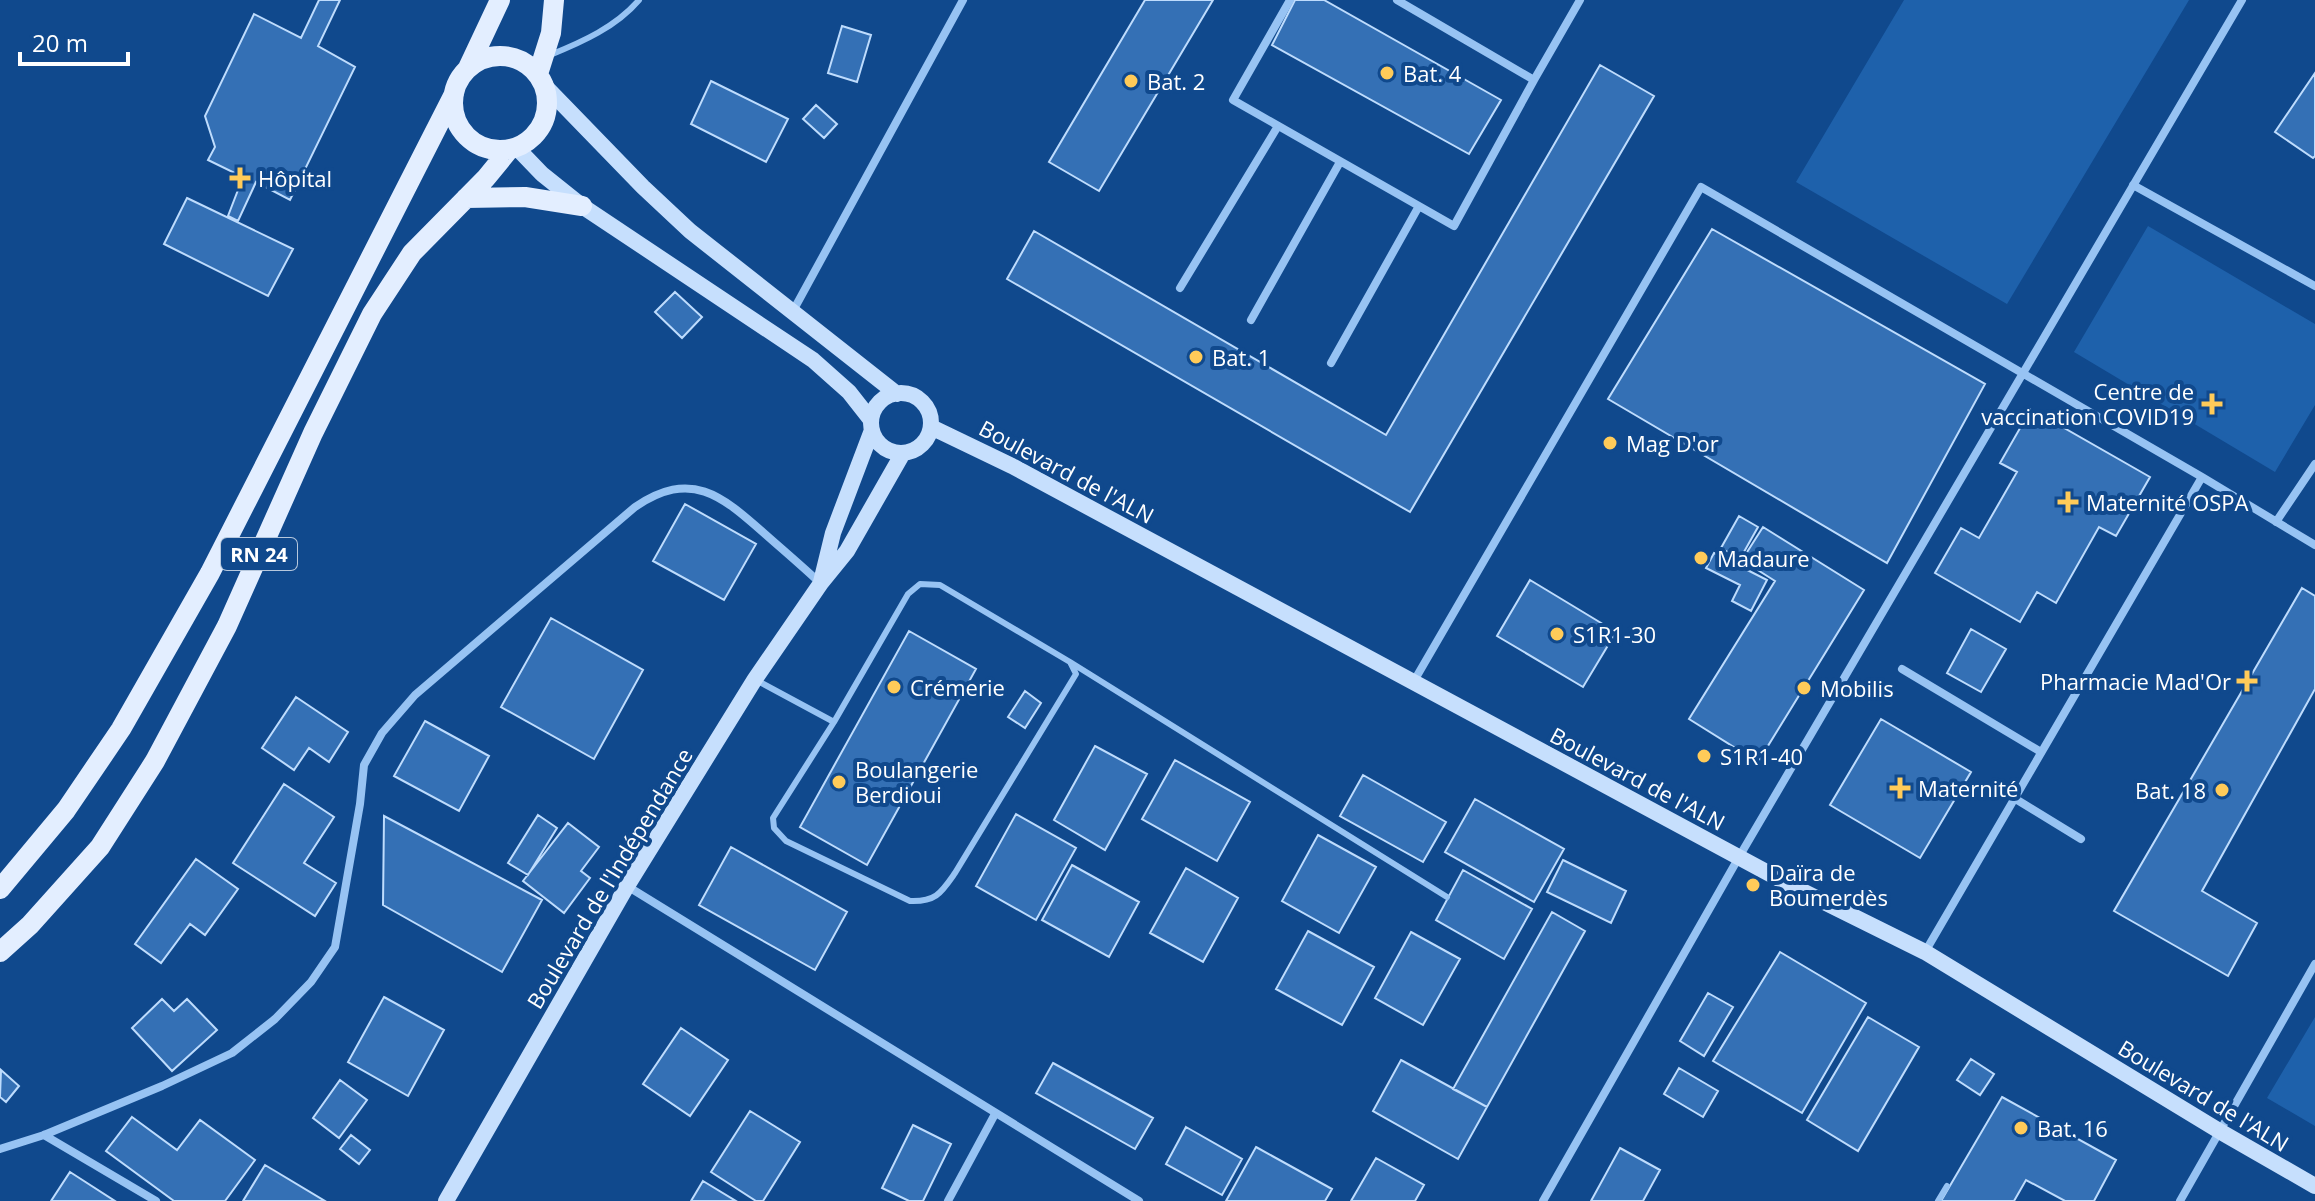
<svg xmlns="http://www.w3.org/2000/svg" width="2315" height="1201" font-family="'Open Sans',sans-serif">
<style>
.green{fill:#1e61ab}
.building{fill:#3470b5;stroke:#bedcfd;stroke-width:2}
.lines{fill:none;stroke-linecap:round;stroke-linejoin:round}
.lane{stroke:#97c3f3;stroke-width:6}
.street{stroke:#97c3f3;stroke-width:8}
.secondary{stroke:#c6dffd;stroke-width:16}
.primary{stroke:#e3eeff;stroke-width:20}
.poi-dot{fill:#ffcb59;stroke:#10498d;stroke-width:3}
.labels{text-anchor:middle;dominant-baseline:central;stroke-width:8;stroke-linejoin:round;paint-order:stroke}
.shield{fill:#10498d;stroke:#b7c8dd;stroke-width:2}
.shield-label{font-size:20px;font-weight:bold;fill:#fff}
.poi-label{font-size:22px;fill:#fff;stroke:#10498d;text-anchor:start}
.street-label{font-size:22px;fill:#fff;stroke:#10498d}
</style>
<rect width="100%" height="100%" fill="#10498d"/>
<path class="green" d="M1904 0H2189L2007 304 1796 182Z
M2148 226 2315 324V405L2275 472 2074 352Z
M2315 1017V1126L2267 1098Z"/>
<path class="building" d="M319 0H340L318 46 355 67 290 200 256 182 238 221 228 216 243 177 208 160 215 147 205 116 254 14 301 38Z
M1145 0H1213L1099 191 1049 162Z
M1295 0H1324L1501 100 1469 154 1272 45Z
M842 26 871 35 857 82 828 73Z
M1600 65 1654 96 1410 512 1007 279 1034 231 1386 435Z
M2315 73V156L2313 158 2275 132Z
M711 81 788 119 766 162 691 124Z
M816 105 837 124 824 138 803 119Z
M187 198 293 249 268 296 164 244Z
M1712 229 1985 384 1887 563 1608 399Z
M675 292 702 317 682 338 655 312Z
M2031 409 2150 477 2116 536 2099 527 2056 603 2037 592 2020 622 1935 573 1961 528 1979 538 2017 472 2000 463Z
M685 504 756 544 724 600 653 561Z
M1739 516 1758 527 1740 559 1721 548Z
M1763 527 1864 590 1758 762 1689 719 1775 581 1742 560Z
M1714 553 1767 580 1751 611 1732 601 1740 585 1706 568Z
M1530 580 1616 632 1583 687 1497 636Z
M2302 588 2315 596V689L2202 891 2257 923 2228 976 2114 911Z
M551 618 643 670 594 759 501 707Z
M1971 629 2006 649 1981 692 1947 673Z
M909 631 976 669 867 865 800 827Z
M1025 691 1041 703 1025 728 1008 717Z
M296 697 348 732 329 762 309 748 294 770 262 748Z
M1881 719 1971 772 1920 858 1830 805Z
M425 721 489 756 459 811 394 776Z
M1095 746 1147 774 1105 850 1054 820Z
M1175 760 1250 802 1217 861 1142 819Z
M1363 775 1446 822 1423 862 1340 816Z
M284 784 334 817 304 863 336 883 315 916 233 863Z
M1475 799 1564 849 1534 902 1445 852Z
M1016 814 1076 848 1036 920 976 886Z
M538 815 557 828 528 875 508 863Z
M384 816 542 900 502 972 383 905Z
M568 823 599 847 581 871 590 878 564 913 523 881Z
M1318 835 1376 867 1339 933 1282 901Z
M731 847 847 912 815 970 699 905Z
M196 859 238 889 205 935 190 924 161 963 135 944Z
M1563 860 1626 891 1611 923 1547 892Z
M1072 865 1139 902 1109 957 1042 920Z
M1186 868 1238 898 1203 962 1150 933Z
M1463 870 1532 909 1504 959 1436 920Z
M1552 912 1585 931 1487 1107 1453 1089Z
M1308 931 1374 967 1342 1025 1276 989Z
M1411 932 1460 959 1423 1025 1375 998Z
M1780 952 1866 1003 1802 1113 1713 1061Z
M1708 993 1733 1007 1704 1056 1680 1041Z
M384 997 444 1030 408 1096 348 1062Z
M162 999 174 1011 187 999 217 1030 172 1071 132 1028Z
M1868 1017 1919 1047 1858 1151 1807 1120Z
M681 1028 728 1060 690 1116 643 1084Z
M1971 1059 1994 1074 1980 1095 1957 1080Z
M1401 1060 1487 1107 1458 1159 1373 1111Z
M1053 1063 1153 1118 1135 1149 1036 1093Z
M1679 1068 1718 1091 1703 1117 1664 1094Z
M1 1070 19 1086 6 1102 0 1097Z
M340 1080 367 1100 339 1138 313 1118Z
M2002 1097 2116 1160 2094 1201H2065L2026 1180 2014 1201H1941Z
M750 1111 800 1142 763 1201H756L711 1172Z
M132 1117 177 1150 200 1120 255 1160 225 1201H174L106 1151Z
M913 1125 951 1144 923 1201H909L882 1188Z
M1186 1127 1242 1159 1222 1195 1166 1164Z
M351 1135 370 1150 359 1164 340 1149Z
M1256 1147 1332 1189 1325 1201H1226Z
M1620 1148 1660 1170 1643 1201H1591Z
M1376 1158 1424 1185 1415 1201H1351Z
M265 1165 325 1201H243Z
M70 1172 115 1201H51Z
M703 1181 736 1201H691Z"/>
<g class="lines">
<path class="lane" d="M550 55C582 42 616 27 639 0
M920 584 940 585 1070 662 1076 674 955 873C941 893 936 902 910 901L786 841 774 828 773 818 834 722 908 594Z
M1070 662 1447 897
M756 680 834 722
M1938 1201 1947 1186"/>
<path class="street" d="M1290 0 1233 100 1454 226 1534 80
M1397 0 1534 80 1580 0
M2133 185 2315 286
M1180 288 1278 126
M793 311 963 0
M1251 320 1340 162
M1331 363 1419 206
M2276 522 2315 464
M1902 669 2041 752
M1414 681 1701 187 2202 477 2315 545
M2014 798 2081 839
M627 886 1139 1201
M1925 952 2202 477
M44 1135 156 1201
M0 1149 44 1135 162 1086 232 1053 275 1019 311 982 335 947 360 804 364 765 382 733 415 695 635 507C691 469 721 495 765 534 783 550 802 566 820 583
M948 1201 995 1114
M1543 1201 1739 857 2242 0
M2180 1201 2315 964"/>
<path class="secondary" d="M545 86 643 187 690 231 897 394
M517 148 542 174 582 206 813 360 849 392 871 420
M871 423a30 30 0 1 1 60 0a30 30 0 1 1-60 0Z
M931 427 1012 466 1798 889 1925 952 2221 1132 2315 1186
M821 582 833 533 872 430
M446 1201 627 886 755 679 821 583 847 551 903 453"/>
<path class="primary" d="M453 103a47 47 0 1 1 94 0a47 47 0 1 1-94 0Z
M468 68 500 0
M538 74 551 33 554 0
M466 198 525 197 582 206
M0 889 66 810 121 729 210 573 454 94
M0 952 30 925 100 847 155 761 227 626 313 433 372 314 412 253 486 178 508 151"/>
</g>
<g class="poi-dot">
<circle cx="1387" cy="73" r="8"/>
<circle cx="1131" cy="81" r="8"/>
<path d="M236 166h8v8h8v8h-8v8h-8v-8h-8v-8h8z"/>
<circle cx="1196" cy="357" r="8"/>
<path d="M2208 392h8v8h8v8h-8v8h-8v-8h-8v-8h8z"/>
<circle cx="1610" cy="443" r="8"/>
<path d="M2064 490h8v8h8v8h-8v8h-8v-8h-8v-8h8z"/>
<circle cx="1701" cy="558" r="8"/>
<circle cx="1557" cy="634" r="8"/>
<path d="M2243 669h8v8h8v8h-8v8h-8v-8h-8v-8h8z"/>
<circle cx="894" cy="687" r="8"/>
<circle cx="1804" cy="688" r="8"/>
<circle cx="1704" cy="756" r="8"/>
<circle cx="839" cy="782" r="8"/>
<path d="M1896 776h8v8h8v8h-8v8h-8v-8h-8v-8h8z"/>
<circle cx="2222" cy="790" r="8"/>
<circle cx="1753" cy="885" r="8"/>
<circle cx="2021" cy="1128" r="8"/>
</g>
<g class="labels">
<rect class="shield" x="221" y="538" width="76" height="32" rx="6"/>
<g class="shield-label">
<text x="259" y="554">RN 24</text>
</g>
<g class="poi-label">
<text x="1403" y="73">Bat. 4</text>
<text x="1147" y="81">Bat. 2</text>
<text x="258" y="178">Hôpital</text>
<text x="1212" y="357">Bat. 1</text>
<text x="2194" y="391" text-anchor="end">Centre de<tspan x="2194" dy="25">vaccination COVID19</tspan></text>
<text x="1626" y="443">Mag D'or</text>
<text x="2086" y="502">Maternité OSPA</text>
<text x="1717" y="558">Madaure</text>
<text x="1573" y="634">S1R1-30</text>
<text x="2231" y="681" text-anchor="end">Pharmacie Mad'Or</text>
<text x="910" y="687">Crémerie</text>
<text x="1820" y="688">Mobilis</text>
<text x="1720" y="756">S1R1-40</text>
<text x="855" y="769">Boulangerie<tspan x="855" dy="25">Berdioui</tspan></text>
<text x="1918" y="788">Maternité</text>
<text x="2206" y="790" text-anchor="end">Bat. 18</text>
<text x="1769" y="872">Daïra de<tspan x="1769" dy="25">Boumerdès</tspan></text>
<text x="2037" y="1128">Bat. 16</text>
</g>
<g class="street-label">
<text transform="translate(1067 471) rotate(28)">Boulevard de l'ALN</text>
<text transform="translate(1638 778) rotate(28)">Boulevard de l'ALN</text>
<text transform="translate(609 878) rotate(-59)">Boulevard de l'Indépendance</text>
<text transform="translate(2204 1095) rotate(31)">Boulevard de l'ALN</text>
</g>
</g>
<path d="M20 52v12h108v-12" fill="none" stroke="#ffffff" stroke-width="4"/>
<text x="32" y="52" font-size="24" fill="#ffffff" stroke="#10498d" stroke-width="6" paint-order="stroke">20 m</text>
</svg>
